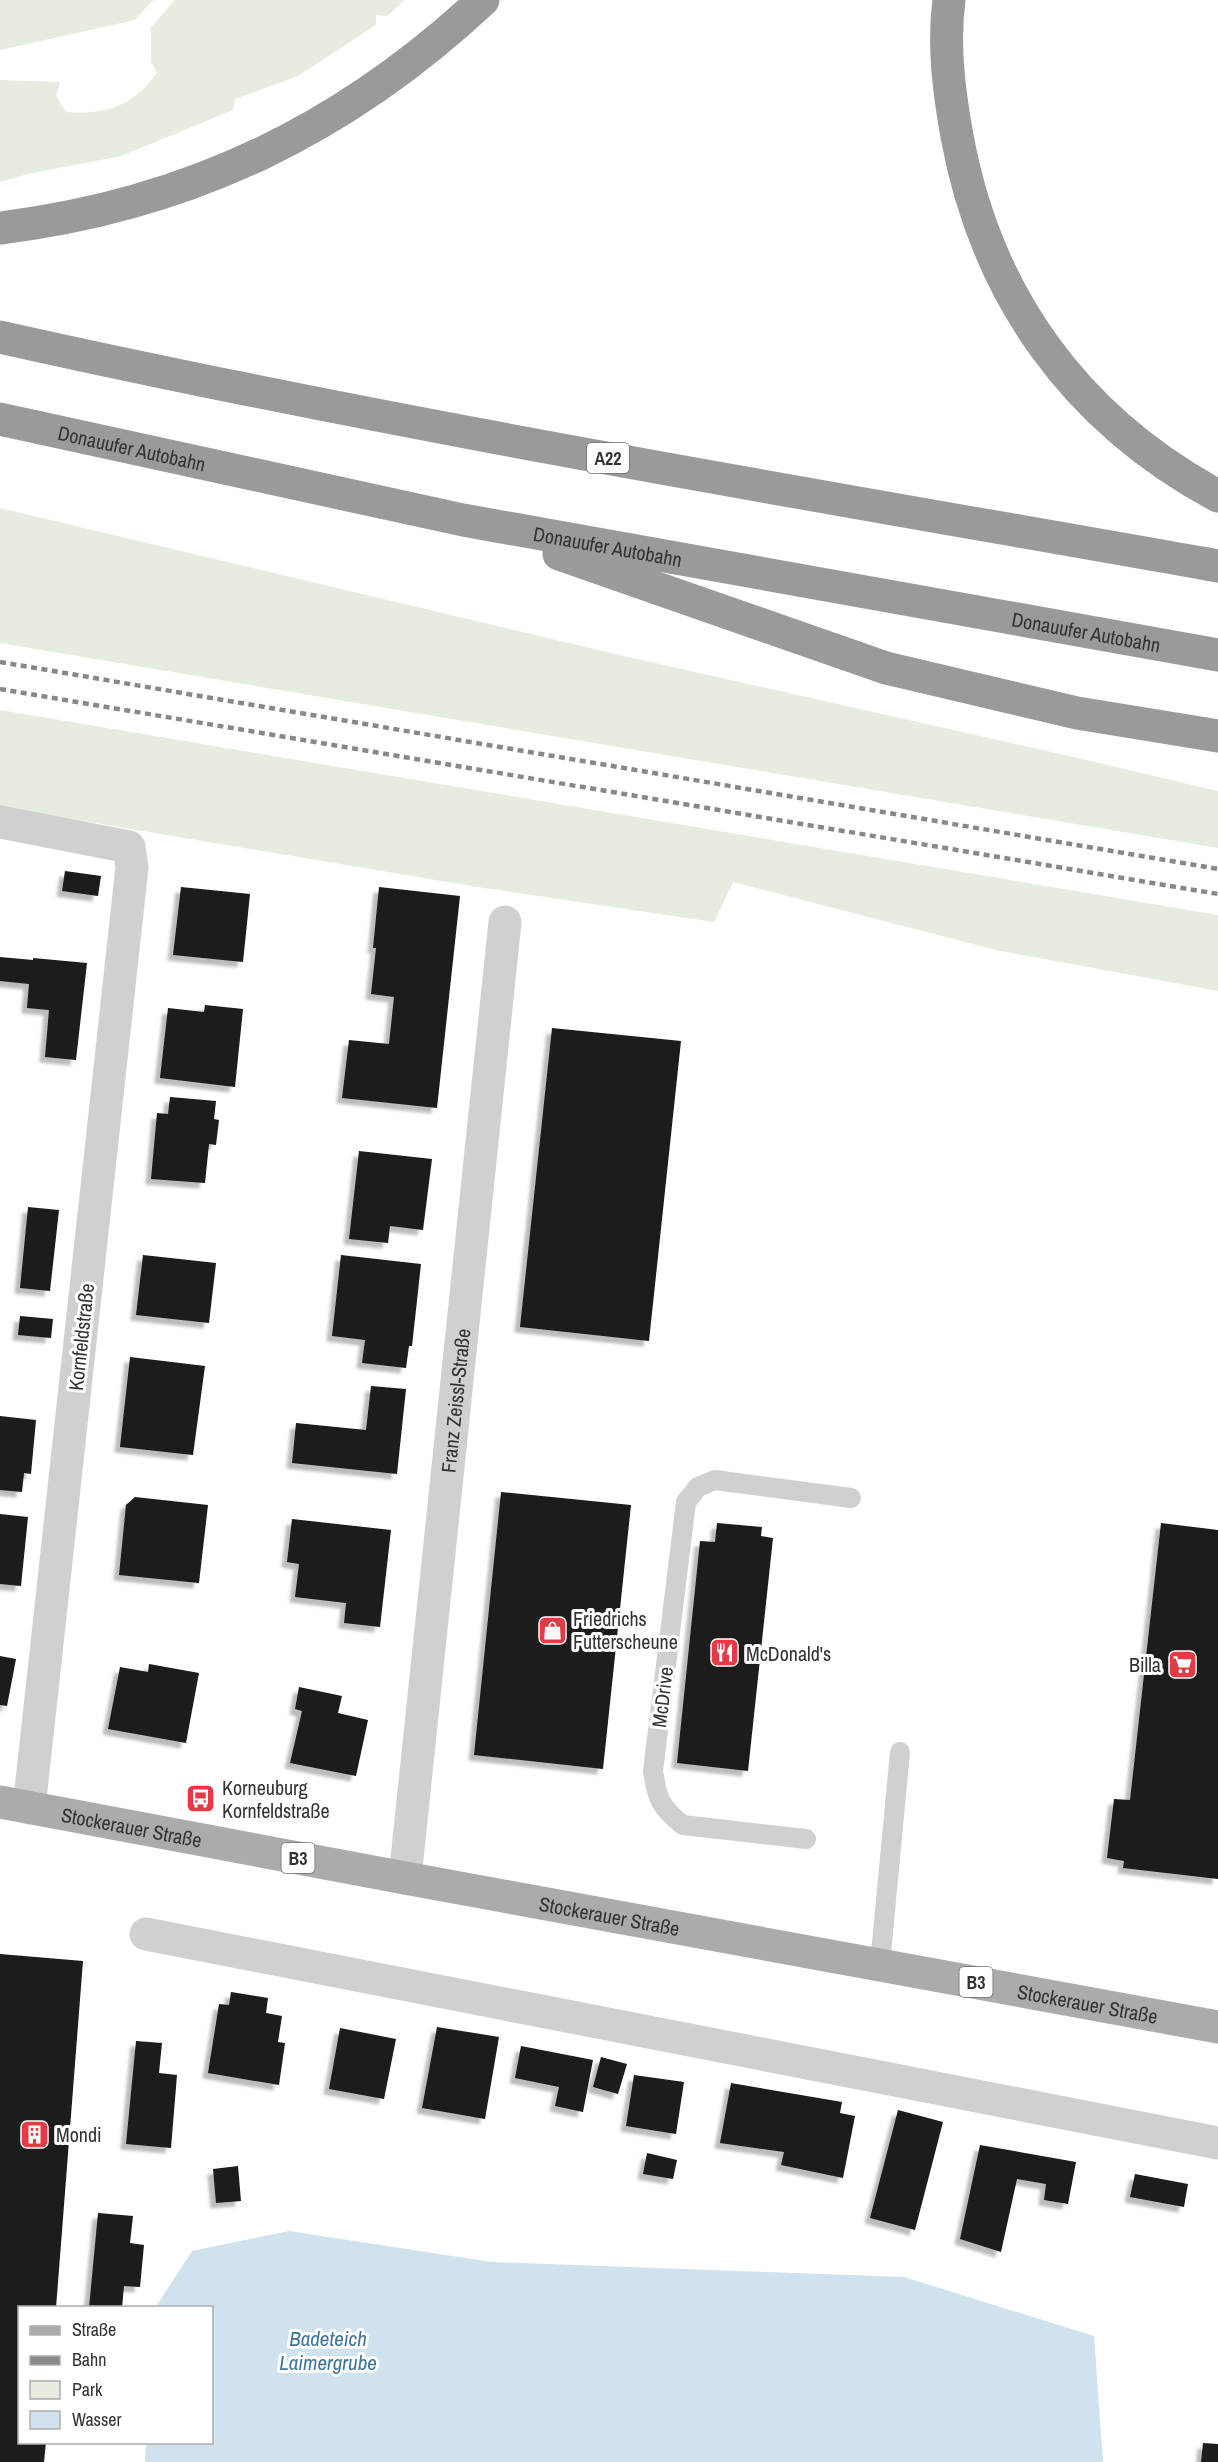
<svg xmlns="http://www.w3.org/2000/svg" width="1218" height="2462" font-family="'Archivo Narrow',sans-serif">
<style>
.green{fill:#e6ecdf}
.water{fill:#cfe2ee}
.building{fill:#1a1a1a;filter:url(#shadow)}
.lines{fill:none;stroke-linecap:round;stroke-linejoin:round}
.lane{stroke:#d0d0d0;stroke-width:20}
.street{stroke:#d0d0d0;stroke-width:33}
.primary{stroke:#ababab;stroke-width:33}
.highway{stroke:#9a9a9a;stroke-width:33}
.rail{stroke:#888;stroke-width:4.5;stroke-dasharray:6 4.5;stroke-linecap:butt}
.labels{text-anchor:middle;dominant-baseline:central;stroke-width:6;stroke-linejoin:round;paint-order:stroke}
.shield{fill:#fff;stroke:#707070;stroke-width:1.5}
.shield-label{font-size:18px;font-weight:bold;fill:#333}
.street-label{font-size:20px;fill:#333;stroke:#fff}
.poi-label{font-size:20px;fill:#333;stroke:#fff;text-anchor:start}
.water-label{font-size:21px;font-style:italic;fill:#3f7597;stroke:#fff}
</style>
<defs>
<filter id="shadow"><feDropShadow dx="-5.5" dy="5.5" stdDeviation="1.5" flood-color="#0004"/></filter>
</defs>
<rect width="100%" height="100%" fill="#fff"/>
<path class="green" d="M0 0H156L152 1 135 20 0 50Z
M175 0H405L387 16 376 15V25L298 76 235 99 233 110 121 156 28 174 0 182V80L60 82 56 96 66 112C106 115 133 106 157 73L151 62V27Z
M0 508 624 656 1078 758 1218 791V848L0 643Z
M0 710 1218 915V991L996 950 733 882 714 922 477 887 0 807Z"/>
<path class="water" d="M289 2231 492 2262 904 2277 1094 2336 1103 2462H145L146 2443 212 2442V2308L157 2307V2305L192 2251Z"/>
<path class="building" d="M65 871 101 876 98 896 62 891Z
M181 887 250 894 243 962 173 955Z
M379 887 460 896 437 1108 342 1098 349 1040 389 1044 394 997 371 994 376 948H373Z
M0 957 33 960V958L87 963 76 1060 45 1057 49 1010 27 1008 29 984 0 981Z
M205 1005 243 1009 235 1087 160 1078 168 1008 204 1012Z
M552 1028 681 1041 649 1341 520 1327Z
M170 1097 216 1101 214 1119 219 1120 216 1145 209 1144 205 1183 151 1179 157 1113 168 1114Z
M359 1151 432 1159 423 1230 390 1226 388 1243 349 1239Z
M28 1207 59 1210 50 1291 20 1288Z
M143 1255 216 1263 209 1323 136 1315Z
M341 1255 421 1264 412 1346H409L406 1368 362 1363 365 1340 332 1336Z
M20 1316 53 1319 51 1338 18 1335Z
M130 1357 205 1366 193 1455 120 1447Z
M371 1386 406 1389 397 1474 292 1463 296 1423 366 1430Z
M0 1416 36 1420 31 1474 24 1473 22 1492 0 1490Z
M501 1492 631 1505 603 1769 474 1755Z
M135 1497 208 1505 199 1583 119 1575 126 1505Z
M0 1514 28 1517 21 1586 0 1584Z
M292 1519 391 1530 380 1627 344 1623 346 1603 295 1597 299 1564 287 1562Z
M717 1523 762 1527 761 1536 773 1538 748 1771 677 1763 700 1541 715 1542Z
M1161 1523 1218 1530V1879L1123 1868 1124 1861 1107 1858 1114 1799 1130 1800Z
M0 1656 16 1659 7 1706 0 1705Z
M149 1664 199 1673 186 1743 108 1729 120 1667 148 1672Z
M299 1687 342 1696 338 1713 368 1720 356 1776 290 1763 302 1711 295 1709Z
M0 1954 83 1961 56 2308H20V2442H46L44 2462H0Z
M231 1992 268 1998 266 2013 282 2016 278 2042 285 2043 279 2085 208 2073 219 2004 229 2005Z
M437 2027 499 2037 485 2119 422 2108Z
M340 2028 396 2039 384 2099 329 2089Z
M136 2041 162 2043 159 2073 177 2075 171 2148 126 2144Z
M521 2046 593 2060 583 2112 555 2106 559 2087 515 2078Z
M601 2057 627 2064 618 2094 593 2087Z
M634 2075 684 2082 676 2134 626 2126Z
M731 2083 842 2102 840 2113 855 2116 843 2178 781 2165 784 2152 720 2143Z
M898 2110 943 2122 915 2230 870 2218Z
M980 2145 1076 2162 1068 2204 1044 2200 1046 2184 1017 2179 1001 2252 960 2239Z
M647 2153 677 2160 673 2179 643 2174Z
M238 2166 241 2201 216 2203 213 2169Z
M1135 2174 1188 2184 1184 2207 1130 2197Z
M98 2213 133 2216 130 2243 144 2245 140 2287 124 2286 122 2308H89Z
M1203 2443 1218 2444V2462H1201Z"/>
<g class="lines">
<path class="lane" d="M806 1839 683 1825C661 1808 657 1799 653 1771L686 1502 698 1487 715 1480 851 1498
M880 1964 900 1752"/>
<g class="street">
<path d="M0 822 129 847 132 867 29 1808"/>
<path id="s1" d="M405 1878 505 922"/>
<path d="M146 1934 1218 2143"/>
</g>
<path class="primary" id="s2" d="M0 1802 405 1878 1218 2027"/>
<g class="highway">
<path d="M949 0C943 45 949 92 957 136 986 295 1075 419 1218 496"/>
<path d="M0 228C189 205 345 129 483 0"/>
<path d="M0 337C403 427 811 494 1218 566"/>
<path id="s3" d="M0 419 463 520 1218 655"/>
<path d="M559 554 886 668 1077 713 1218 736"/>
</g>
<path class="rail" d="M0 662 1218 869
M0 689 1218 894"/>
</g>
<defs>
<symbol id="shop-square" viewBox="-11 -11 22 22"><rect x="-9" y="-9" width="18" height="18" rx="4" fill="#e63946" stroke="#fff"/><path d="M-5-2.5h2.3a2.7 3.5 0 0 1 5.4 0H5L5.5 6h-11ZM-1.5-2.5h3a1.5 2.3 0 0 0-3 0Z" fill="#fff"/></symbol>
<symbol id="restaurant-square" viewBox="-11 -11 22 22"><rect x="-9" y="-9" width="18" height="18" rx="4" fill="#e63946" stroke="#fff"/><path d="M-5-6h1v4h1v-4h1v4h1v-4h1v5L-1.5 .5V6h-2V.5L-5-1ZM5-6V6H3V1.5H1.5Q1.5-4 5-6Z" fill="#fff"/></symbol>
<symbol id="supermarket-square" viewBox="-11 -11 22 22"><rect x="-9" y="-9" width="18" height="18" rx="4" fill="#e63946" stroke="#fff"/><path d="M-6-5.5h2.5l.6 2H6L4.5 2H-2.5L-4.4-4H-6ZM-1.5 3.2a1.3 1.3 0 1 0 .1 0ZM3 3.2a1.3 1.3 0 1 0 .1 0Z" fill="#fff"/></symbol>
<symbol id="bus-square" viewBox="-11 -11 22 22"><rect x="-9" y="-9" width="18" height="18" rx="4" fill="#e63946" stroke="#fff"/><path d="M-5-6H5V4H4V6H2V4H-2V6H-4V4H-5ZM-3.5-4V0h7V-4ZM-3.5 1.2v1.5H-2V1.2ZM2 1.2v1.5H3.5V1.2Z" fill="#fff"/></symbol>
<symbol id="building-square" viewBox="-11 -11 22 22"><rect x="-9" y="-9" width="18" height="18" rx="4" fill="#e63946" stroke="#fff"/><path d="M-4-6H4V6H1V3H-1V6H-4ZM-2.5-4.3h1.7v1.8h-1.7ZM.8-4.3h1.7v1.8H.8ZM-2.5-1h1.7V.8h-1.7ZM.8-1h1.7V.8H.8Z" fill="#fff"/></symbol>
</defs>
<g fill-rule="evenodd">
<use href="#shop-square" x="536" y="1614" width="33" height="33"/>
<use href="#restaurant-square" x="708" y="1636" width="33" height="33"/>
<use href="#supermarket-square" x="1166" y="1648" width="33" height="33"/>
<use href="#bus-square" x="184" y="1782" width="33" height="33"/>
<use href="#building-square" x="18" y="2118" width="33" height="33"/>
</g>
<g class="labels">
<g class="shield">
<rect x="587" y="443" width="42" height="30" rx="4.5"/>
<rect x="281.5" y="1843" width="33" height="30" rx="4.5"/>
<rect x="959.5" y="1967" width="33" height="30" rx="4.5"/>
</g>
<g class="shield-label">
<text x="608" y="458">A22</text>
<text x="298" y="1858">B3</text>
<text x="976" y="1982">B3</text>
</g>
<g class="street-label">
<text stroke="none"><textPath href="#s3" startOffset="135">Donauufer Autobahn</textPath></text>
<text stroke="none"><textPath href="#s3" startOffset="621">Donauufer Autobahn</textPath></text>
<text stroke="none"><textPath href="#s3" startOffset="1107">Donauufer Autobahn</textPath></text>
<text transform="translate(81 1337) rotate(-84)">Kornfeldstraße</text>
<text stroke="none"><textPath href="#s1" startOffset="480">Franz Zeissl-Straße</textPath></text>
<text transform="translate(662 1697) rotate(-83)">McDrive</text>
<text stroke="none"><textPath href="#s2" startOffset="134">Stockerauer Straße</textPath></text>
<text stroke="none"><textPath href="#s2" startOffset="620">Stockerauer Straße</textPath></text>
<text stroke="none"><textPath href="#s2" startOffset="1106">Stockerauer Straße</textPath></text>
</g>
<g class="poi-label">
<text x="573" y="1618">Friedrichs<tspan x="573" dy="23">Futterscheune</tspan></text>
<text x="746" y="1653">McDonald's</text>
<text x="1161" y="1664" text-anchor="end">Billa</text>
<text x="222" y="1787">Korneuburg<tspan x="222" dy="23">Kornfeldstraße</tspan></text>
<text x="56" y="2134">Mondi</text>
</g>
<g class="water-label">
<text x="328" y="2338">Badeteich<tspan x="328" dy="24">Laimergrube</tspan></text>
</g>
</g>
<rect x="18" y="2306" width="195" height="138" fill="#ffffff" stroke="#adadad" stroke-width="1.5"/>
<rect x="30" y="2326" width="30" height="9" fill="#ababab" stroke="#adadad" stroke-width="1.5"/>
<text x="72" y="2336" font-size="18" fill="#333333">Straße</text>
<rect x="30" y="2356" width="30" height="9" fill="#888888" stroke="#adadad" stroke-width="1.5"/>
<text x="72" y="2366" font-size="18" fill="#333333">Bahn</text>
<rect x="30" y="2381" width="30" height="18" fill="#e6ecdf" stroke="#adadad" stroke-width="1.5"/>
<text x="72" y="2396" font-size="18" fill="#333333">Park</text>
<rect x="30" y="2411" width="30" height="18" fill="#cfe2ee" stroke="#adadad" stroke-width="1.5"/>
<text x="72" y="2426" font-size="18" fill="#333333">Wasser</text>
</svg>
